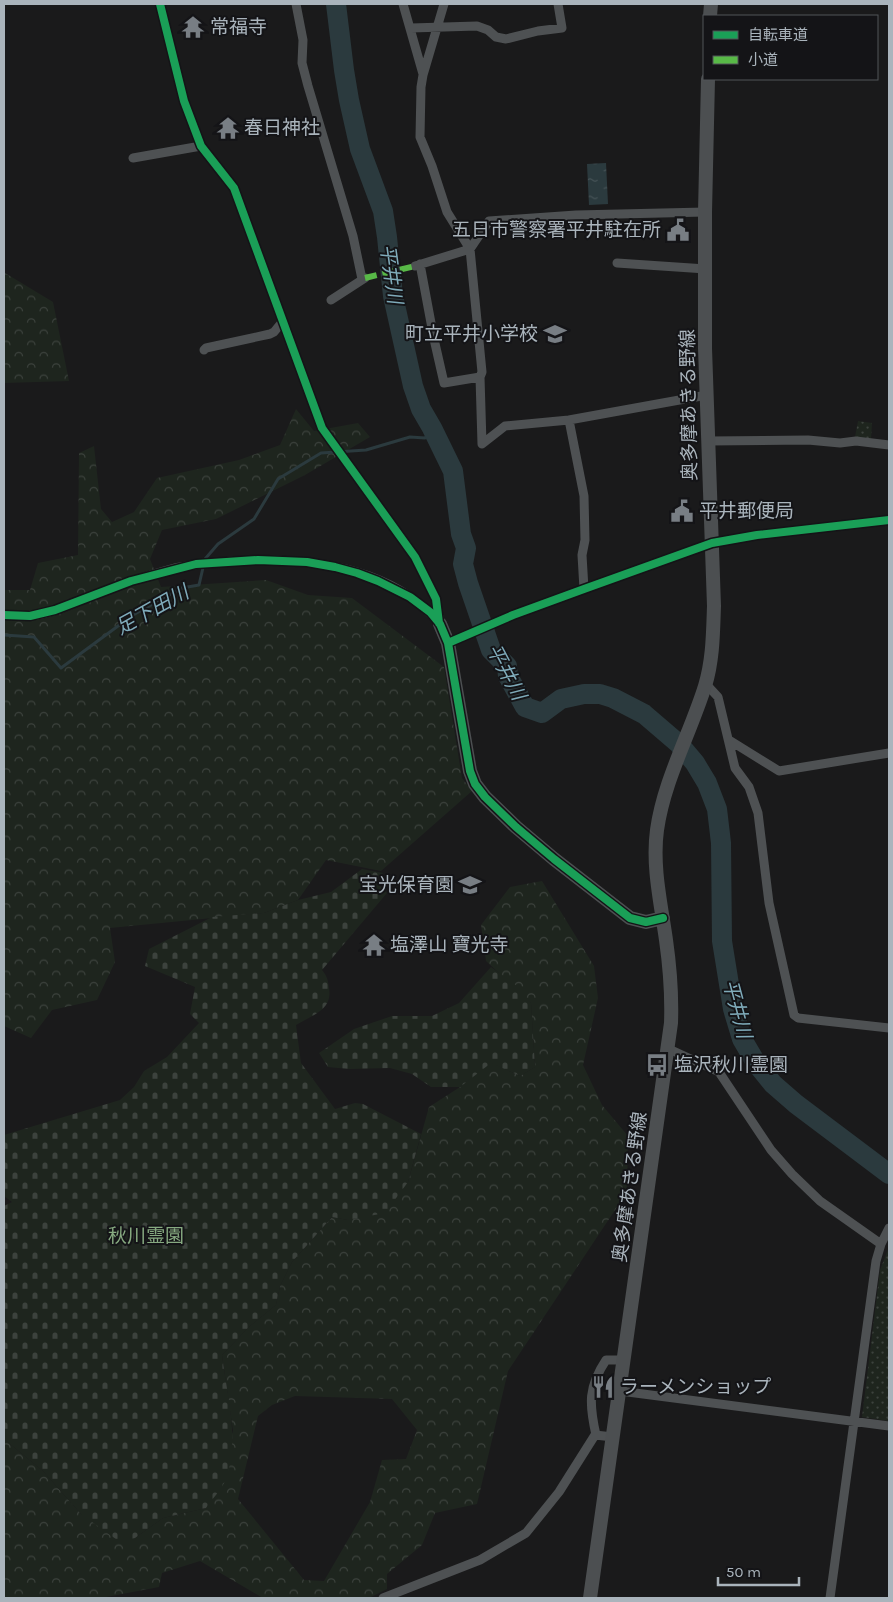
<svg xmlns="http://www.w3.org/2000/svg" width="893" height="1602" font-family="Karla,'Noto Sans JP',sans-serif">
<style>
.forest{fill:url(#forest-crowns);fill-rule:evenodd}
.cemetery{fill:url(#cemetery-stones)}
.park{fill:url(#park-dots)}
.water{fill:url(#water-ripples)}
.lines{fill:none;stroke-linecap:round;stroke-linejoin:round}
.stream{stroke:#2b3a3e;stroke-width:3}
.river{stroke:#2b3a3e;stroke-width:20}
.street{stroke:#4e5153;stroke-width:9}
.secondary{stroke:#4c4f51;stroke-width:14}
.quiet{stroke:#58b947;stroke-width:6;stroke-dasharray:12 6;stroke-linecap:butt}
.cycleway-casing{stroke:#141417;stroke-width:11}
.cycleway{stroke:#1a9f57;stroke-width:8}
.labels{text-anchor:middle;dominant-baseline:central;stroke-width:4;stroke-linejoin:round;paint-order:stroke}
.poi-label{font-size:19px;fill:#aab4bc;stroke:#141417;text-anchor:start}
.street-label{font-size:19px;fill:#aab4bc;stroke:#141417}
.park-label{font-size:19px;fill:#86a980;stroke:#141417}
.water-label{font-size:20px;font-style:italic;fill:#7fabba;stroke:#141417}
</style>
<defs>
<pattern id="forest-crowns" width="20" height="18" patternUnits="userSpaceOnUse" patternTransform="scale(1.25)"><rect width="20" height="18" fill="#1e251e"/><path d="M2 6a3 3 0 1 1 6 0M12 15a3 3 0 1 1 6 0" fill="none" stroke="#3c423d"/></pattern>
<pattern id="cemetery-stones" width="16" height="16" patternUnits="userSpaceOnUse" patternTransform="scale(1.25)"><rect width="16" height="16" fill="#1e251e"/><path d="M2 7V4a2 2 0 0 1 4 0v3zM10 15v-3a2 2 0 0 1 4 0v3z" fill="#3c423d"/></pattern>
<pattern id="park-dots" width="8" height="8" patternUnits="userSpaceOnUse" patternTransform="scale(1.25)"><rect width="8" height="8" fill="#1e251e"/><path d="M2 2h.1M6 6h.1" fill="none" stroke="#3c423d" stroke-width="1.8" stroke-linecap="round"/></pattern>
<pattern id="water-ripples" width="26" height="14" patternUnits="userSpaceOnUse" patternTransform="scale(1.25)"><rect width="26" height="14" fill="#2b3a3e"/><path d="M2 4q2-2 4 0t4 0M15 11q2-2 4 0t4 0" fill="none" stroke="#475458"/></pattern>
</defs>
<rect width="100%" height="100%" fill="#1a1a1b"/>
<path class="forest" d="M4 265 5 273 53 302 69 381 4 383Z
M296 409 314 431 358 423 370 437 305 475 216 519 162 530 150 559 161 587 266 580 308 595 352 598 444 667 462 778 472 791 381 871 326 860 298 900 264 913 110 928 115 962 97 1000 52 1010 31 1038 4 1026V590H30L38 563 78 555 79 453 94 446 101 509 112 522 134 512 157 478 239 460 280 445Z
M542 881 594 966 598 998 583 1065 602 1105 628 1136 627 1192 508 1371 477 1504 435 1513 422 1545 387 1574V1589L369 1598H263L200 1561 162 1573 159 1587 101 1598H4V1439L43 1471 81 1514 135 1538 163 1518 206 1508 233 1431 222 1355 250 1326 276 1305 280 1286 292 1262 332 1217 348 1220 408 1182 429 1107 460 1087 490 1062 520 1076 535 1067 531 1003 486 961 481 925 510 887ZM295 1396 392 1399 417 1430 406 1459 382 1460 370 1502 324 1581 304 1580 238 1499 258 1416 272 1405Z"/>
<path class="cemetery" d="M362 869 383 873 375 881 387 893 322 970C327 976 328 980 329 988 333 1010 312 1015 296 1025L301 1063 335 1109 355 1103 363 1104 421 1134 408 1182 385 1213 348 1220 332 1217 292 1262 280 1286 276 1305 250 1326 222 1355C227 1397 240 1438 226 1479 222 1489 212 1499 206 1508L163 1518 135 1538 120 1542 81 1514 43 1471 4 1439V1206L12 1202 4 1196V1135L120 1100 134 1087 144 1071 167 1057 199 1023 190 1014 195 987 145 966 149 949 212 917 264 913 298 900 331 892Z
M491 967 517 986 531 1003 535 1067 520 1076 491 1063 460 1087H431L412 1074 390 1068 349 1069 328 1067 319 1053 354 1029 392 1016H432L459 1003Z"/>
<path class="park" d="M858 421 872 423 871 439 855 437Z
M889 1247V1421L862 1417 880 1270Z"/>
<path class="water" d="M606 163 608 204 589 205 587 164Z"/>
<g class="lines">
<path class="stream" d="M4 635 34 637 61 668 133 615 182 588 199 585 205 559 218 544 254 519 278 479 321 453 366 450 410 437 425 438 432 428"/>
<path class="river" d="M336 4 344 70 349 100 360 149 383 211 387 237 393 296 413 386 421 409 432 428 453 471 461 534 466 548 463 564 468 583 491 650 507 666 508 676 525 707 542 713 561 699 584 694H600L613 698 644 714 679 744 695 763 707 783 717 809 721 843 722 941 733 1009 742 1039 756 1063 773 1084 796 1104 889 1174"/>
<path class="street" d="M160 4 184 101 201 146 234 188 322 428 415 557 436 599 440 624
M296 4 303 40 302 63 308 86 353 236 362 279
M403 4 423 74
M444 4 423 75 421 87 420 137 432 166 447 212 470 249 482 372 480 377 482 444
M411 28 477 26 488 30 496 37 506 39 538 31 562 28 558 4
M133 158 201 146
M617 263 706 269
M420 264 434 339 444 383 480 377
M415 266 470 249 489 221 576 215 705 212
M331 300 365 278
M204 350 206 348 270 334 274 332 283 321
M569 420 584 496 585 540 582 555 584 589
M708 441 808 440 840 443 856 441 889 445
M482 444 505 426 569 420 707 395
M4 615C12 615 22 617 30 616 52 613 73 604 92 596 118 586 144 576 171 569 191 564 211 563 232 561 303 557 390 565 439 623
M448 643 513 615 584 589 712 543 757 535 889 520
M706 684 718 697 735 768 749 787 758 813 769 903 794 1015 798 1018 889 1028
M729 740 779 771 889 753
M669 1049 719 1072 771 1150 792 1174 820 1201 881 1244
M620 1391 889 1426
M596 1435C589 1404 588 1387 606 1360H624
M383 1598 480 1560 526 1533 559 1492 595 1435 613 1437
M830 1598 876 1261 881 1244 889 1228"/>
<path class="secondary" d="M710 16 711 4
M440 624 448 643 470 771 475 784 485 797 516 827 554 859 630 918 646 922 663 918
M590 1598 671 1023C672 995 670 968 666 940 661 904 652 866 657 830 664 780 690 734 705 686 713 660 713 633 714 606L705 348V212L708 79"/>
<path class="quiet" d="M365 278 415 266"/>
<defs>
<path id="cycleway" d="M160 4 184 101 201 146 234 188 322 428 415 557 436 599 439 623
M4 615 30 616 55 610 131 581 196 564 258 560 307 562 335 567 357 573 378 581 410 597 430 612 440 624 448 643 470 771 475 784 485 797 516 827 554 859 630 918 646 922 663 918
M448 643 513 615 584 589 712 543 757 535 889 520"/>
</defs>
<use href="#cycleway" class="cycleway-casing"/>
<use href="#cycleway" class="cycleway"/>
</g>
<defs>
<symbol id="temple-bare" viewBox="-9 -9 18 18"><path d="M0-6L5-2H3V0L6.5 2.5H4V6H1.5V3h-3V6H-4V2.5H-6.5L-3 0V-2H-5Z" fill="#787e84" stroke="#141417" stroke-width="2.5" paint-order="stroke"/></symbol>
<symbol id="civic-bare" viewBox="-9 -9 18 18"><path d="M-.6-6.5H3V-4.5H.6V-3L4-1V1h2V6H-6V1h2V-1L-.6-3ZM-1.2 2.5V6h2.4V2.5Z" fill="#787e84" stroke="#141417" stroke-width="2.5" paint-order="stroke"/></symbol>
<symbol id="school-bare" viewBox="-9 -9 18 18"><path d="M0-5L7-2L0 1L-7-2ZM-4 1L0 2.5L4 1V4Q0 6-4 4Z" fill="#787e84" stroke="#141417" stroke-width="2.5" paint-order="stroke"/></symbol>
<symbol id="bus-bare" viewBox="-9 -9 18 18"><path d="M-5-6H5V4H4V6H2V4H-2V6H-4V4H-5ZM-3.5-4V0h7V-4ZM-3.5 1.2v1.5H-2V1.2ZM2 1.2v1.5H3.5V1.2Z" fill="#787e84" stroke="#141417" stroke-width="2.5" paint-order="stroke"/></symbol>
<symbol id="restaurant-bare" viewBox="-9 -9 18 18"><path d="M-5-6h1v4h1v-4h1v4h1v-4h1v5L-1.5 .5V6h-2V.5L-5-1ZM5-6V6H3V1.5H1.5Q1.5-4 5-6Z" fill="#787e84" stroke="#141417" stroke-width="2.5" paint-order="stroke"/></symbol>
</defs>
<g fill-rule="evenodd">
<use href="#temple-bare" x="177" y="11" width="32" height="32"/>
<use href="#temple-bare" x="212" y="112" width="32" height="32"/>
<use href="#civic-bare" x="662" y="214" width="32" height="32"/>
<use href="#school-bare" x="539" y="318" width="32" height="32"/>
<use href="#civic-bare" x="666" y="495" width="32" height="32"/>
<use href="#school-bare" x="454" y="869" width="32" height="32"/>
<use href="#temple-bare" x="358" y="929" width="32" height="32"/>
<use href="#bus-bare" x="641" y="1049" width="32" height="32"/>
<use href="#restaurant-bare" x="587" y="1371" width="32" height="32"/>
</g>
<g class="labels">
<g class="poi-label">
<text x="210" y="27">常福寺</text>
<text x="244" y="128">春日神社</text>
<text x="661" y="230" text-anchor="end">五日市警察署平井駐在所</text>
<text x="538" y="334" text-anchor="end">町立平井小学校</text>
<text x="699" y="511">平井郵便局</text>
<text x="454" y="885" text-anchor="end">宝光保育園</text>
<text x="390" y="945">塩澤山 寶光寺</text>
<text x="674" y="1065">塩沢秋川霊園</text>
<text x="620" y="1387">ラーメンショップ</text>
</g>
<g class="street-label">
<text transform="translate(689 405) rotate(-91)">奥多摩あきる野線</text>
<text transform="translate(630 1187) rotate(-82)">奥多摩あきる野線</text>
</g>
<g class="park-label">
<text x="146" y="1236">秋川霊園</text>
</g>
<g class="water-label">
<text transform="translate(391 274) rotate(82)">平井川</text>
<text transform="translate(152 610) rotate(-29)">足下田川</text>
<text transform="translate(506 672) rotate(62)">平井川</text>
<text transform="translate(737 1009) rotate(75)">平井川</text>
</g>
</g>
<rect width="893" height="1602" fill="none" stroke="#aab4bc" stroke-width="10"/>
<rect x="703" y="15" width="175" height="65" fill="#141417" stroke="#505459"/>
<rect x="713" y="31" width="25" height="8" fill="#1a9f57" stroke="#505459"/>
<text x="748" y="40" font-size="15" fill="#aab4bc">自転車道</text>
<rect x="713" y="56" width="25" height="8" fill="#58b947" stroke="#505459"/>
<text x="748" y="65" font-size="15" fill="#aab4bc">小道</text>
<path d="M718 1577v8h81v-8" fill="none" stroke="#aab4bc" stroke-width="2.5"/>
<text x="726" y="1577" font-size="15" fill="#aab4bc" stroke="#141417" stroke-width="4" paint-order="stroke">50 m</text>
</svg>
